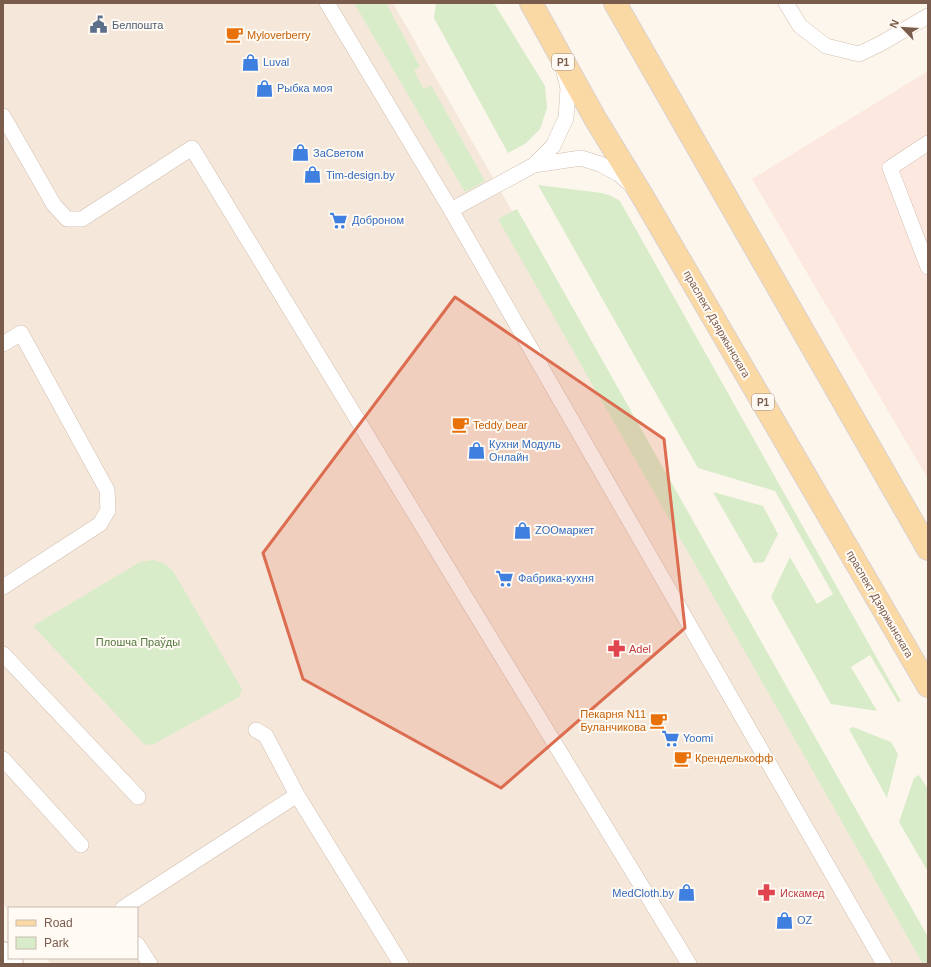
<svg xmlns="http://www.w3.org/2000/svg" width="931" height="967" font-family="Helvetica,sans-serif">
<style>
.residential{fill:#f5e8da}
.commercial{fill:#fde8e0}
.green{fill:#d8ecc9}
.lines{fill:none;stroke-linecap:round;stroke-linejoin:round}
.service-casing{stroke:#d1beb0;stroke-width:16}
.tertiary-casing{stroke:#d1beb0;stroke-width:24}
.primary-casing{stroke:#dad1cd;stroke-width:24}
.service{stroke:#fff;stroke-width:15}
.tertiary{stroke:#fff;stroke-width:22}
.primary{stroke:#fbd9a5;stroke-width:22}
.marked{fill:#dc6d51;fill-opacity:0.2;stroke:#dc6d51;stroke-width:3;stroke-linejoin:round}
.labels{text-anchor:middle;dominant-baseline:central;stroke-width:4;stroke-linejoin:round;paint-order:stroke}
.shield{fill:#fffaf3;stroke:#a28b7f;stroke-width:1}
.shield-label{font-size:10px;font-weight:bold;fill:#7a5c4d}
.service-label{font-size:11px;fill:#4e5e75;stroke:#fffaf3;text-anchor:start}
.food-label{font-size:11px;fill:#c56008;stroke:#fffaf3;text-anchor:start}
.shop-label{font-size:11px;fill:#366cbe;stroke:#fffaf3;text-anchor:start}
.street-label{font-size:11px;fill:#7a5c4d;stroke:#fffaf3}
.park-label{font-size:11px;fill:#537a41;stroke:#fffaf3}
.health-label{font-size:11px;fill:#be3a42;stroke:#fffaf3;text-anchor:start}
</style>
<rect width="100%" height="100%" fill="#fdf6ec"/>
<path class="residential" d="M3 3H393L928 938V964H51L46 958H137V908H9V911L3 904Z"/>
<path class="commercial" d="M928 71V479L752 179Z"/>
<path class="green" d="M354 3H386L420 67 414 71 424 89 431 85 485 181 465 192Z
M436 3H494L545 86 547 108 540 129 525 144 508 153 434 18Z
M538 185 602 193 611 196 620 201 901 701 898 702 870 655 851 667 877 711 831 704 771 597 790 557 817 604 833 594 775 491 698 468Z
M517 209 928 937V964H923L498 219Z
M713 492 763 506 778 534 764 562 754 563Z
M153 560 164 563 173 571 242 689 239 697 154 744 145 745 33 626 140 562Z
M853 727 891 742 898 754 887 798 849 729Z
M919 775 928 789V872L899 822 914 778Z"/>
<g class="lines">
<defs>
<path id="service" d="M327 3 451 210 884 964
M786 3 800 26 826 46 859 54 880 44 928 16
M3 116 54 205 67 219H82L192 148 689 964
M928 143 890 168 928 267
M534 165 581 158 600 164 619 174 631 185
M451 210 534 165 553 146 566 118 568 88 564 72
M3 344 21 333 107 490 108 510 100 524 3 587
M3 654 138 797
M256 730 266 736 297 795 401 964
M3 759 81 845
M123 908 297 795
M137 944 150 964"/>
<path id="tertiary" d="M3 953 12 964"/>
<path id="primary" d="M531 3 596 120 643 197 928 686
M615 3 928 549"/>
</defs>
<use href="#service" class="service-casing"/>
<use href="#tertiary" class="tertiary-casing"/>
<use href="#primary" class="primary-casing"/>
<use href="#service" class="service"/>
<use href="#tertiary" class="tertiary"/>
<use href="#primary" class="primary"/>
</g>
<path class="marked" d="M455 297 664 439 685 628 501 788 303 679 263 553Z"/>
<defs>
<symbol id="civic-bare" viewBox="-9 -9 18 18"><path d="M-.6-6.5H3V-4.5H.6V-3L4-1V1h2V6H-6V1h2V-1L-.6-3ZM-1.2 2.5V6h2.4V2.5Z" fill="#5c6f8a" stroke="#fffaf3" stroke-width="2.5" paint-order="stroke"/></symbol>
<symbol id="cafe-bare" viewBox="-9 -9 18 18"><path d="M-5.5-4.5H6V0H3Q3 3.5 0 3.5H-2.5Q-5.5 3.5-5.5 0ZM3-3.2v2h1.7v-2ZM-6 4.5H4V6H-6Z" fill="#e8710a" stroke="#fffaf3" stroke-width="2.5" paint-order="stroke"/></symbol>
<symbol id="shop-bare" viewBox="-9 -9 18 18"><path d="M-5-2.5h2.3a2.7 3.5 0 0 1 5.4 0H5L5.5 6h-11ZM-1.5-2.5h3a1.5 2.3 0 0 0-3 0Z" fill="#3f7fe0" stroke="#fffaf3" stroke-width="2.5" paint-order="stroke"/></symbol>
<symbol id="supermarket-bare" viewBox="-9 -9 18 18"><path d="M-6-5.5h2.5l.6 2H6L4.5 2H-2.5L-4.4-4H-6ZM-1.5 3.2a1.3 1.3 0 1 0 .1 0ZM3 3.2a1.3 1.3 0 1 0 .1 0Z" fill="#3f7fe0" stroke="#fffaf3" stroke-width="2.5" paint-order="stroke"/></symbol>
<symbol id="pharmacy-bare" viewBox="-9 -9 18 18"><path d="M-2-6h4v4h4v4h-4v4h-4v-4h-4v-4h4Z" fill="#e0444e" stroke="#fffaf3" stroke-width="2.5" paint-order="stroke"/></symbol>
</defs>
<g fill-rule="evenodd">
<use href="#civic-bare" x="86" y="12" width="25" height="25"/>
<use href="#cafe-bare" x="222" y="22" width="25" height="25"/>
<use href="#shop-bare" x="238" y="50" width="25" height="25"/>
<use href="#shop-bare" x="252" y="76" width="25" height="25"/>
<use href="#shop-bare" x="288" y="140" width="25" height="25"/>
<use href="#shop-bare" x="300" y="162" width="25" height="25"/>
<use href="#supermarket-bare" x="326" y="208" width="25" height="25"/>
<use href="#cafe-bare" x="448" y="412" width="25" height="25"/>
<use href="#shop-bare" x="464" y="438" width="25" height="25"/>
<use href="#shop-bare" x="510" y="518" width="25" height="25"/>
<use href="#supermarket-bare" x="492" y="566" width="25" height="25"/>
<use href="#pharmacy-bare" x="604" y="636" width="25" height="25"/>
<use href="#cafe-bare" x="646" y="708" width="25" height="25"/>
<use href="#supermarket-bare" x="658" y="726" width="25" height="25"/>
<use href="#cafe-bare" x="670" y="746" width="25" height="25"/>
<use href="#shop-bare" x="674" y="880" width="25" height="25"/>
<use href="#pharmacy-bare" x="754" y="880" width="25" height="25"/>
<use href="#shop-bare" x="772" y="908" width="25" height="25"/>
</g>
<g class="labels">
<g class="shield">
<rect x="552" y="54" width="22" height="16" rx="3"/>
<rect x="752" y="394" width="22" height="16" rx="3"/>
</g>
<g class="shield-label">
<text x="563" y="62">Р1</text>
<text x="763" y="402">Р1</text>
</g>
<g class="service-label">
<text x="112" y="25">Белпошта</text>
</g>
<g class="food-label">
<text x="247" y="35">Myloverberry</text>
<text x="473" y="425">Teddy bear</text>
<text x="646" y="714" text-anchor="end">Пекарня N11<tspan x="646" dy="13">Буланчикова</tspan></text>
<text x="695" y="758">Кренделькофф</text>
</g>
<g class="shop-label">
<text x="263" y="62">Luval</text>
<text x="277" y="88">Рыбка моя</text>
<text x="313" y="153">ЗаСветом</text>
<text x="326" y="175">Tim-design.by</text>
<text x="352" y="220">Доброном</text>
<text x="489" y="444">Кухни Модуль<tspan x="489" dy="13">Онлайн</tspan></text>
<text x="535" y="530">ZOOмаркет</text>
<text x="518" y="578">Фабрика-кухня</text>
<text x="683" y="738">Yoomi</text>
<text x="674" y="893" text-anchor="end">MedCloth.by</text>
<text x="797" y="920">OZ</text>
</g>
<g class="street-label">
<text transform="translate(717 324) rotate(60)">праспект Дзяржынскага</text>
<text transform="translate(880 604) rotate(60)">праспект Дзяржынскага</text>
</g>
<g class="park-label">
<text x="138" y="642">Плошча Праўды</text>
</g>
<g class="health-label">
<text x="629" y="649">Adel</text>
<text x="780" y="893">Искамед</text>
</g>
</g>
<rect width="931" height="967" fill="none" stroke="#7a5c4d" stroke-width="8"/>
<rect x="8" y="907" width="130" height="52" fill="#fffaf3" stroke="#cabbb1"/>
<rect x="16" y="920" width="20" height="6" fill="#fbd9a5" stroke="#cabbb1"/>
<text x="44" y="927" font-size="12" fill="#7a5c4d">Road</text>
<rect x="16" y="937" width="20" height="12" fill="#d8ecc9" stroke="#cabbb1"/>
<text x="44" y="947" font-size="12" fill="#7a5c4d">Park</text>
<g transform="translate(903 28) rotate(295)" stroke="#fffaf3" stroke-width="3" paint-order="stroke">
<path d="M0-3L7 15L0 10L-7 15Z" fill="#7a5c4d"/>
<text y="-6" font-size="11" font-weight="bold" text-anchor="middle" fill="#7a5c4d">N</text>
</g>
</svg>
